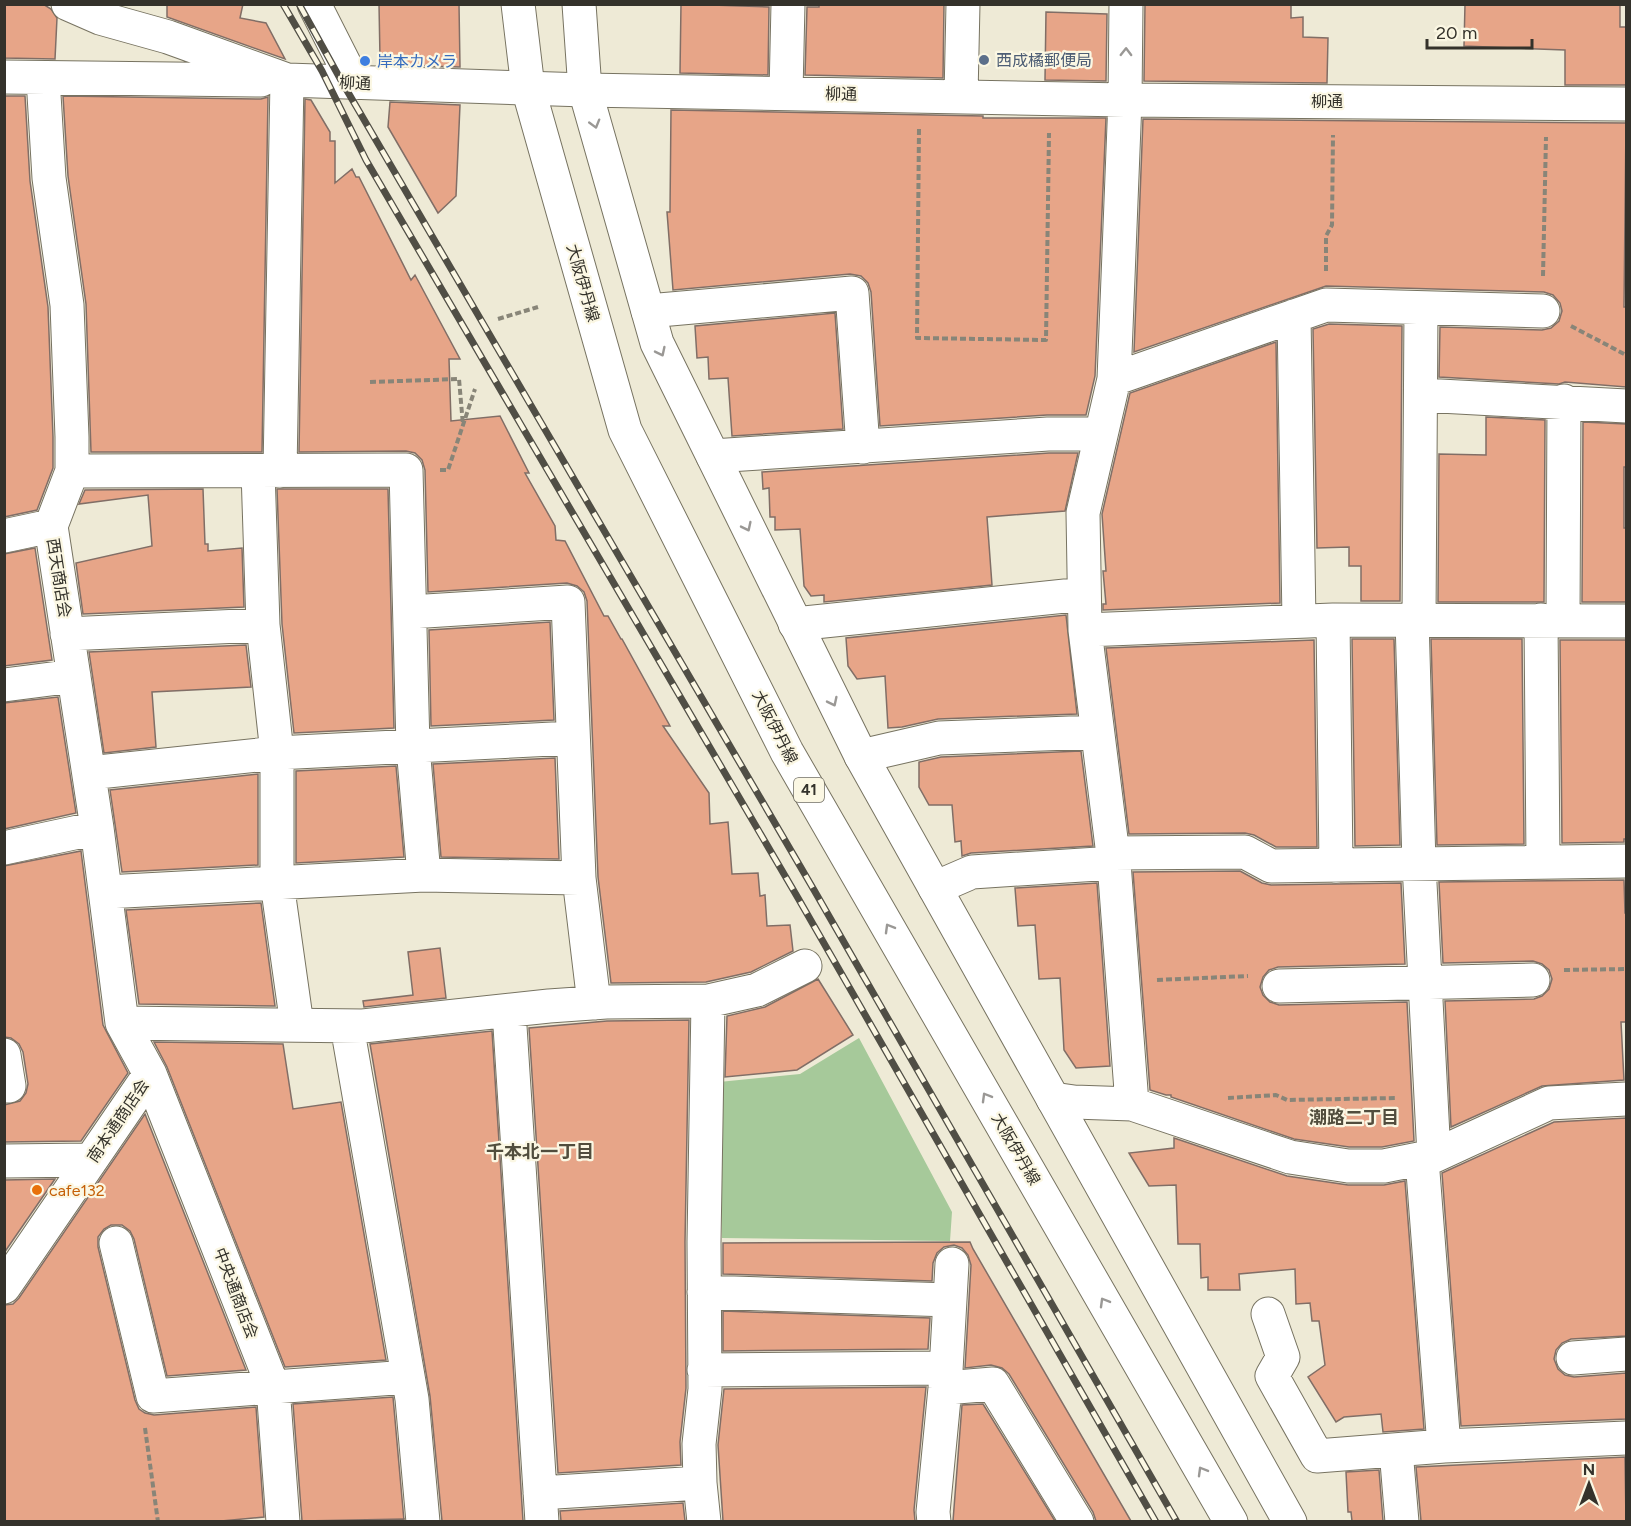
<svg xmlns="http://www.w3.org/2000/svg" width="1631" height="1526" font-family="Figtree,'Noto Sans JP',sans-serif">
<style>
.green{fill:#a6c99a}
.building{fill:#e7a588;stroke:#816e66;stroke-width:1.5}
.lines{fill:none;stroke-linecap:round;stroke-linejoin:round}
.minor-casing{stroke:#777361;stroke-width:35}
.major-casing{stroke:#777361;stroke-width:35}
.path{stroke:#888578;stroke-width:4;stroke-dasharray:6 3;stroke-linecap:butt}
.minor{stroke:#fff;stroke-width:33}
.major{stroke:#fff;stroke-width:33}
.rail-casing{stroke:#504e45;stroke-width:7}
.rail{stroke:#fbf7e3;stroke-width:4.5;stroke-dasharray:14;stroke-linecap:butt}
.oneway{stroke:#9a9895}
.service-dot{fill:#5c6f8a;stroke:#fbf7e3;stroke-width:2}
.shop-dot{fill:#3f7fe0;stroke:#fbf7e3;stroke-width:2}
.food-dot{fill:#e8710a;stroke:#fbf7e3;stroke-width:2}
.labels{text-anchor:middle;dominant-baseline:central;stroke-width:4.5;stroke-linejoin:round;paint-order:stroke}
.shield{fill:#fbf7e3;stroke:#706d62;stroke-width:1.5}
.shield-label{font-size:15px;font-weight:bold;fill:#34322b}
.service-label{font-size:16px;fill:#4e5e75;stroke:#fbf7e3;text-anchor:start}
.shop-label{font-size:16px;fill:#366cbe;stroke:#fbf7e3;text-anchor:start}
.street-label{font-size:16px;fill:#34322b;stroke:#fbf7e3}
.food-label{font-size:16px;fill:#c56008;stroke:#fbf7e3;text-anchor:start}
.neighbourhood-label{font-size:18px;font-weight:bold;fill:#514d3d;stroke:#fbf7e3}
</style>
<rect width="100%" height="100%" fill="#eeead6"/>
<path class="green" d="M859 1038 952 1212 950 1241 722 1238 719 1082 800 1074Z"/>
<path class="building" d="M4 4H43L51 9 57 18 55 59 4 58Z
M167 4H243L240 18 266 23 285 59 167 17Z
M379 4H459L460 67 392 65V57L380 58Z
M681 4 769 7 768 75 680 73Z
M819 4H944L943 78 805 75 807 7H819Z
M1145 4H1291V18L1303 17V37L1328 38 1327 83 1144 81Z
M1465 4H1620V27H1626V85H1565V50L1464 46Z
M1046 12 1107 14 1106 81 1045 80Z
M4 96H25L30 181 48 307 53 437V468L37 510 4 517Z
M63 96 261 99 268 97 262 452H91L86 304 68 176Z
M305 99 311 100 330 132V141H335V183L352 169 356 177H359L411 280 415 275 460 359H449L451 421 500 416 529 473H525L555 526 556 540 565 541 604 616H608L621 639H622L670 726H663L709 793 710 824 728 822 732 874 758 873 760 896 765 895 767 926 790 925 793 951 751 972 706 982 611 983 598 877 587 601 584 592 577 586 567 583 428 592 425 470 422 460 415 453 406 451 299 452Z
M390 102 460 105 456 196 438 213 388 127Z
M671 110 983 116V118H1106L1095 376 1086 415H1047L880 426 871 292 868 283 861 276 850 274 673 290 667 212H670Z
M1143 119 1626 123 1624 307H1626V387L1565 382 1559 384 1439 377 1440 327 1542 330 1551 328 1559 321 1562 311 1560 303 1553 295 1544 292 1326 286 1134 352Z
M835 313 843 429 732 436 728 378 709 379 708 357 697 358 695 326Z
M1329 324 1402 326 1400 601H1361V566H1349V547L1317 548 1313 329Z
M1276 342 1280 603 1103 610V604H1106L1103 571H1106L1102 514 1130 393Z
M1486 417 1545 420 1544 602H1438L1439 454 1486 455Z
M1583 422 1626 424V467H1624V528H1626V602H1582Z
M1049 453H1078L1065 511 987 517 992 585 824 602V595L811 596 804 586 800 529 775 530V517H770L769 488 763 489 762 472Z
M203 489 205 544H208V551L242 548 244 607 83 614 76 563 152 546 148 495 79 504 85 490Z
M277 489H388L394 728 294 733 282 624Z
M35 548 52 660 4 666V554Z
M1066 615 1077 714 938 719 902 727 888 728 885 676 857 679 848 666 846 638Z
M550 622 554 720 431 726 429 630Z
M1352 639H1394L1400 845 1355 846Z
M1431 639H1522L1524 844 1437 845Z
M1314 640 1317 847H1276L1254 835 1245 833 1129 834 1106 648Z
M1560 640H1626V839H1624V842L1562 843Z
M246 645 251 687 152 692 156 747 104 753 89 652Z
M58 697 76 813 4 829V703Z
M1081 751 1093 846 971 853 962 856 961 841 955 842 952 805H929L919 787V762L941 757Z
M555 758 559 859 441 857 433 764Z
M396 766 404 857 296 863V771Z
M258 774V865L122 872 110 790Z
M81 851 103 1025 128 1073 81 1141 4 1142V1105L20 1101 26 1093 28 1084 23 1052 19 1044 11 1038 4 1037V866Z
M1240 871 1262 883 1271 885 1401 883 1405 964 1278 967 1269 970 1263 977 1260 987 1263 995 1270 1002 1279 1005 1407 1002 1414 1141 1382 1147H1349L1294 1139 1171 1097V1095H1166L1150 1090 1133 872Z
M1624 880 1625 913H1626V1022H1621L1624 1080 1542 1086 1451 1127 1445 1001 1534 999 1542 996 1549 989 1552 979 1549 970 1542 964 1533 961 1443 963 1439 882Z
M1097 883 1110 1066 1076 1068 1064 1050 1060 978 1039 979 1035 925 1018 926 1015 888Z
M261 903 275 1006 139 1004 126 910Z
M440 948 446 998 364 1007 363 1001 413 995 408 952Z
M818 979 853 1035 797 1070 725 1077 727 1016 765 1007Z
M689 1020 685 1242 686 1388 680 1442 681 1465 558 1473 529 1028 607 1021Z
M492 1031 523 1521H442L430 1396 370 1044Z
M154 1042 283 1044 293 1109 341 1102 386 1360 285 1367 167 1067Z
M145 1114 246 1370 167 1376 134 1239 130 1231 122 1225H111L104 1229 98 1237V1247L135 1400 139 1409 145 1413 154 1415 256 1407 264 1517 221 1521H4V1305L13 1304 19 1298Z
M1626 1118V1336L1571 1339 1562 1343 1556 1350 1554 1359 1558 1369 1565 1375 1574 1377 1626 1373V1419L1461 1426 1442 1173 1554 1122Z
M1174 1138 1287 1176 1348 1185H1384L1405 1181 1424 1429 1383 1432 1381 1414 1344 1417 1336 1422 1308 1377 1325 1365 1319 1321H1312L1310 1303 1296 1304 1295 1269 1239 1274 1240 1290H1208V1277L1201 1278 1200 1244H1178L1176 1185 1149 1186 1129 1153 1174 1148Z
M55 1179 4 1253V1180Z
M970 1242 973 1249 1131 1521H1096L1093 1512 1009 1374 1002 1368 991 1365 965 1368 971 1265 968 1255 962 1248 954 1245 944 1247 937 1253 933 1263 932 1281 723 1274V1243Z
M723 1311 930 1318 928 1349 723 1351Z
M926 1387 914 1510 915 1521H723L718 1445 724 1389Z
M393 1397 404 1521V1519L302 1521 293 1404Z
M983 1404 1055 1521H953L962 1405Z
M1625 1457 1626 1521H1421L1416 1467Z
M1379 1470 1383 1521H1352L1351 1512H1348L1346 1472Z
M683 1503 685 1521H561L560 1511Z"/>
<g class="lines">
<defs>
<path id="minor" d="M68 4 100 18 168 37 287 80 585 90 1125 100 1626 104
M314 4 354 83
M1126 4 1125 100 1114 379 1083 513 1085 630 1114 863 1132 1104
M4 77 261 80
M43 78 49 178 67 305 72 437V471L51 526 97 828 122 1023 150 1074 273 1387 283 1522
M786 93 788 4
M961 96 963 4
M648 311 852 293 863 447
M1294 316 1299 621
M1114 379 1326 305 1543 311
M1421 395 1626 406
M713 456 1048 434H1101
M72 471 406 470 413 747 424 875
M258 471 263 625 277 753V883L297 1025
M280 471 287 80
M4 536 51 526
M410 612 568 602 579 878 594 1003
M1412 619 1419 864 1434 1156
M1419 619 1421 308
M1333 620 1336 866
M1541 620 1543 862
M1563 620 1564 401
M795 624 1084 594
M1085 630 1333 620 1626 621
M67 634 263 625
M4 685 74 676
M861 756 939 738 1097 732
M89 773 277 753 572 738
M4 848 97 828
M1113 853 1245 852 1271 866 1626 861
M935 888 972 872 1114 863
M106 892 424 875 579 878
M1279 986 1533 980
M509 1011 542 1522
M122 1023 363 1026 549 1006 606 1002 708 1001 757 990 805 966
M347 1026 412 1399 423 1522
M4 1055 9 1086H4
M1053 1099 1074 1102 1132 1104 1290 1157 1348 1166H1384L1434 1156 1549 1103 1626 1099
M1422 1159 1444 1446 1626 1438
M4 1161 91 1160
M116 1243 153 1396 408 1377
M4 1287 150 1074
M704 1292 950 1300
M1268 1314 1283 1357 1272 1376 1317 1456 1444 1446
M1573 1358 1626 1354
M704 1370 945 1368
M945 1388 993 1384 1077 1522
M1396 1450 1402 1522
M540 1493 700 1483
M704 1522 700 1483 699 1444 705 1389 704 1242 708 1001
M934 1522 933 1512 945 1388 952 1264"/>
<path id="major" d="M518 4 528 88 625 430 787 752 1231 1522
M579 4 585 90 657 343 861 756 1290 1522"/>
</defs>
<use href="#minor" class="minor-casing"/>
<use href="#major" class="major-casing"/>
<path class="path" d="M919 129 917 338 1046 340 1049 133
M1326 271V236L1332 225 1333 135
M1543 276 1546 137
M498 319 538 307
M1571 326 1626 355
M370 382 459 379 463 425
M440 470H448L475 389
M1564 970 1626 969
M1157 980 1248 976
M1228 1098 1276 1095 1287 1100 1397 1098
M145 1428 158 1522"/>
<use href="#minor" class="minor"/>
<use href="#major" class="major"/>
<defs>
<path id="rail" d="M283 4 322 71 366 160 798 898 1156 1522
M299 4 342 82 814 890 1177 1522"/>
</defs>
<use href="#rail" class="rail-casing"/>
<use href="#rail" class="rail"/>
</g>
<defs><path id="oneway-chevron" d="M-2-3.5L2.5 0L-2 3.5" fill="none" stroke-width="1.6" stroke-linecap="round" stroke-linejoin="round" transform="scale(1.5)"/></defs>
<g class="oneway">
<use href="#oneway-chevron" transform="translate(1126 52) rotate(-89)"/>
<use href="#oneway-chevron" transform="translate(595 124) rotate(74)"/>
<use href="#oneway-chevron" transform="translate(661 352) rotate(64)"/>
<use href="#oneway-chevron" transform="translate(747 527) rotate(64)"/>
<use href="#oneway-chevron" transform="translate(833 702) rotate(64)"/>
<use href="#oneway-chevron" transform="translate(889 928) rotate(-120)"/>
<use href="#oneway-chevron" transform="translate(986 1097) rotate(-120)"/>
<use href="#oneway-chevron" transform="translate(1104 1302) rotate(-120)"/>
<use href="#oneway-chevron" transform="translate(1202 1471) rotate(-120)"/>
</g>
<circle class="service-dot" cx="984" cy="60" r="6"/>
<circle class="shop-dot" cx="365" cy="61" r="6"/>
<circle class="food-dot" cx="37" cy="1190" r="6"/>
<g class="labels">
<rect class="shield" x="794" y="778" width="30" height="24" rx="4.5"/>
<g class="shield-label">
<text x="809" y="790">41</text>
</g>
<g class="service-label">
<text x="996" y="60">西成橘郵便局</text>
</g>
<g class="shop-label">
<text x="377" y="61">岸本カメラ</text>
</g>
<g class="street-label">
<text transform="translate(355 83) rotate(3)">柳通</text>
<text transform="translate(841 94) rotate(1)">柳通</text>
<text x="1327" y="101">柳通</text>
<text transform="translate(583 283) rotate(74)">大阪伊丹線</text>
<text transform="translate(59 578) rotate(81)">西天商店会</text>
<text transform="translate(775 727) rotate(63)">大阪伊丹線</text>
<text transform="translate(118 1121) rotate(-56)">南本通商店会</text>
<text transform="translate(1016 1149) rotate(60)">大阪伊丹線</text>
<text transform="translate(236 1293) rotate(69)">中央通商店会</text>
</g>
<g class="food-label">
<text x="49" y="1190">cafe132</text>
</g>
<g class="neighbourhood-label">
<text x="1354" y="1118">潮路二丁目</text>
<text x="540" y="1152">千本北一丁目</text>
</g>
</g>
<rect width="1631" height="1526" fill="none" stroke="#34322b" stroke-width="12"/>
<g transform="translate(1589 1484)" stroke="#fbf7e3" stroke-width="4.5" paint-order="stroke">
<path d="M0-4.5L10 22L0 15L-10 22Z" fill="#34322b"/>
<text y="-9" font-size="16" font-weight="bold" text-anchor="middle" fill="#34322b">N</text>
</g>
<path d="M1427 39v9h105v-9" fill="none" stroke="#34322b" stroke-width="3"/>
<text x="1436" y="39" font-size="18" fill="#34322b" stroke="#fbf7e3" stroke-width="4.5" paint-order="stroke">20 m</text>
</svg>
